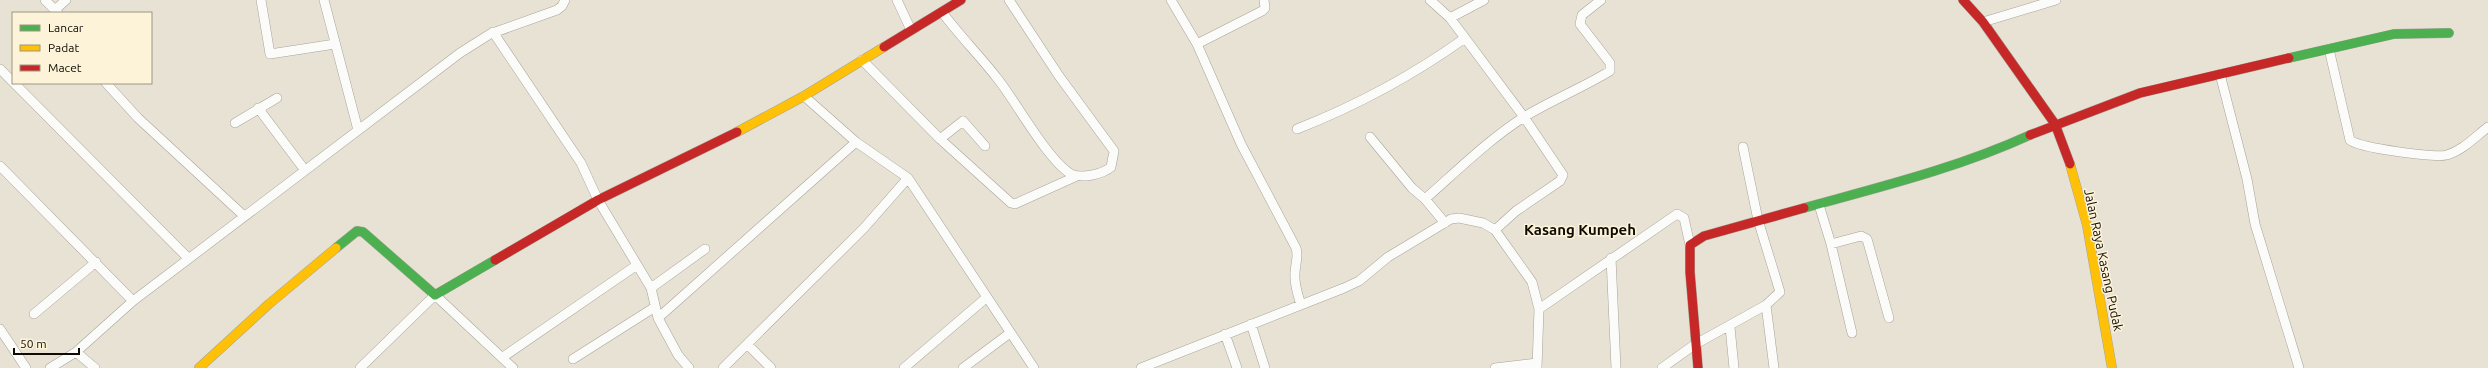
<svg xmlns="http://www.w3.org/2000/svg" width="2488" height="368" font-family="Ubuntu,sans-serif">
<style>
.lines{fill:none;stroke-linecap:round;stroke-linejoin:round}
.street-casing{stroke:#a7a398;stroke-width:10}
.fast-casing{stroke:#a7a398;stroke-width:10}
.slow-casing{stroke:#a7a398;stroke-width:10}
.jam-casing{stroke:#a7a398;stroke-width:10}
.street{stroke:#fbfbf9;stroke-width:9}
.fast{stroke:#4caf50;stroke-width:9}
.slow{stroke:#ffc107;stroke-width:9}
.jam{stroke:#c62828;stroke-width:9}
.labels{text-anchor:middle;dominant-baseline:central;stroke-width:3;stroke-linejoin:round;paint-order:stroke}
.street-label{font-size:13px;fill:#0e0b04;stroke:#fdf3d9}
.quarter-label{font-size:15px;font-weight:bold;fill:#0e0b04;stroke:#fdf3d9}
</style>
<rect width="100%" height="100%" fill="#e7e2d4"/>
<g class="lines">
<defs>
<path id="street" d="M45 0 58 13
M261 0 270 54 335 44
M324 0 358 130
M897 0 911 30
M1171 0 1197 44 1241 144 1296 248C1299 257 1295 264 1295 273 1294 285 1298 295 1301 305
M1430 0 1450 18 1465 38
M56 9 66 0
M942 12C959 35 979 55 997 78 1015 100 1048 161 1071 174 1082 179 1103 174 1111 167L1114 151 1059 76 1009 0
M1450 18 1484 0
M1983 22 2056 0
M493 32 581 163 598 200 651 288 658 318 678 355 689 368
M1197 44 1262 11 1265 8 1264 0
M2329 49 2350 140C2358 148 2436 158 2447 155 2463 150 2475 137 2488 127
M862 60 940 139 963 121 985 146
M0 69 13 82
M2220 74 2247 179 2255 224 2299 368
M14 83 188 258
M106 83 138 118 243 215
M804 96 856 142 908 178 1034 368
M258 108 304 169
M235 123 277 98
M1297 129C1358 105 1412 76 1465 38L1524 117 1563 175 1560 181 1516 211 1495 230
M1370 137 1412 188 1425 199
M940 139 1011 203 1015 204 1077 176
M0 166 133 301
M1819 205 1831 244 1852 333
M1445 223 1425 199C1457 171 1488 140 1524 117 1552 100 1582 88 1610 71V63L1580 24 1582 15 1601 0
M1831 244 1861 236 1867 239 1889 318
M1611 258 1616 368
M651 288 705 249
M1766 305 1774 368
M1539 309 1677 214 1684 218 1690 245
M34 314 96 262
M658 318 856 142
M1251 324 1265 368
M1730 327 1734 368
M0 329 26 368
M1225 334 1237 368
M748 345 771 368
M76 352 95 368
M503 357 637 265
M573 359 655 307
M50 368 76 352 133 301 460 53 490 34 557 10 562 6 565 0
M360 368 435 295 513 368
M723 368 864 228 908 178
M904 368 986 298
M963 368 1010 333
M1141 368 1344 288 1359 281 1388 257 1451 219 1459 218 1483 223 1495 230 1532 282 1539 309 1537 368
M1495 368 1537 363
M1662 368 1694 345 1766 305 1780 292 1758 220 1743 147"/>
<path id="fast" d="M2289 58 2394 34 2449 33
M1804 208C1880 187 1958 168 2030 135
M336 248 357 231 363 232 435 295 495 260"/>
<path id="slow" d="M737 132 804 96 884 47
M2070 164 2087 225 2112 368
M199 368 269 304 336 248"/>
<path id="jam" d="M1963 0 1983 22 2055 124 2070 164
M884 47 961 0
M2030 135 2140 93 2289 58
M495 260 598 200 737 132
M1698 368 1690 272V245L1704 236 1804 208"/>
</defs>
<use href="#street" class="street-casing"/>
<use href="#fast" class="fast-casing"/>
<use href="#slow" class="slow-casing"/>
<use href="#jam" class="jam-casing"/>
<use href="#street" class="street"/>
<use href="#fast" class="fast"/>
<use href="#slow" class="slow"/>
<use href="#jam" class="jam"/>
</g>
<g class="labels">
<g class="street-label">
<text transform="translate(2104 260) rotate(78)">Jalan Raya Kasang Pudak</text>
</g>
<g class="quarter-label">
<text x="1580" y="229">Kasang Kumpeh</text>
</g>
</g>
<rect x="12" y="12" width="140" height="72" fill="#fdf3d9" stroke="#9d9684"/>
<rect x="20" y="25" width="20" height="6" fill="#4caf50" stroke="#9d9684"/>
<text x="48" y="32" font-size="12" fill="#0e0b04">Lancar</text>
<rect x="20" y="45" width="20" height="6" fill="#ffc107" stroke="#9d9684"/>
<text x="48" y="52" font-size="12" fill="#0e0b04">Padat</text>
<rect x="20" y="65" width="20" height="6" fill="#c62828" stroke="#9d9684"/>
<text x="48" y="72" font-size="12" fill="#0e0b04">Macet</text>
<path d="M14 348v6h65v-6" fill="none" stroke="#0e0b04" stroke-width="2"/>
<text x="20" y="348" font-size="12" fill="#0e0b04" stroke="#fdf3d9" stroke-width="3" paint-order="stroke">50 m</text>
</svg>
